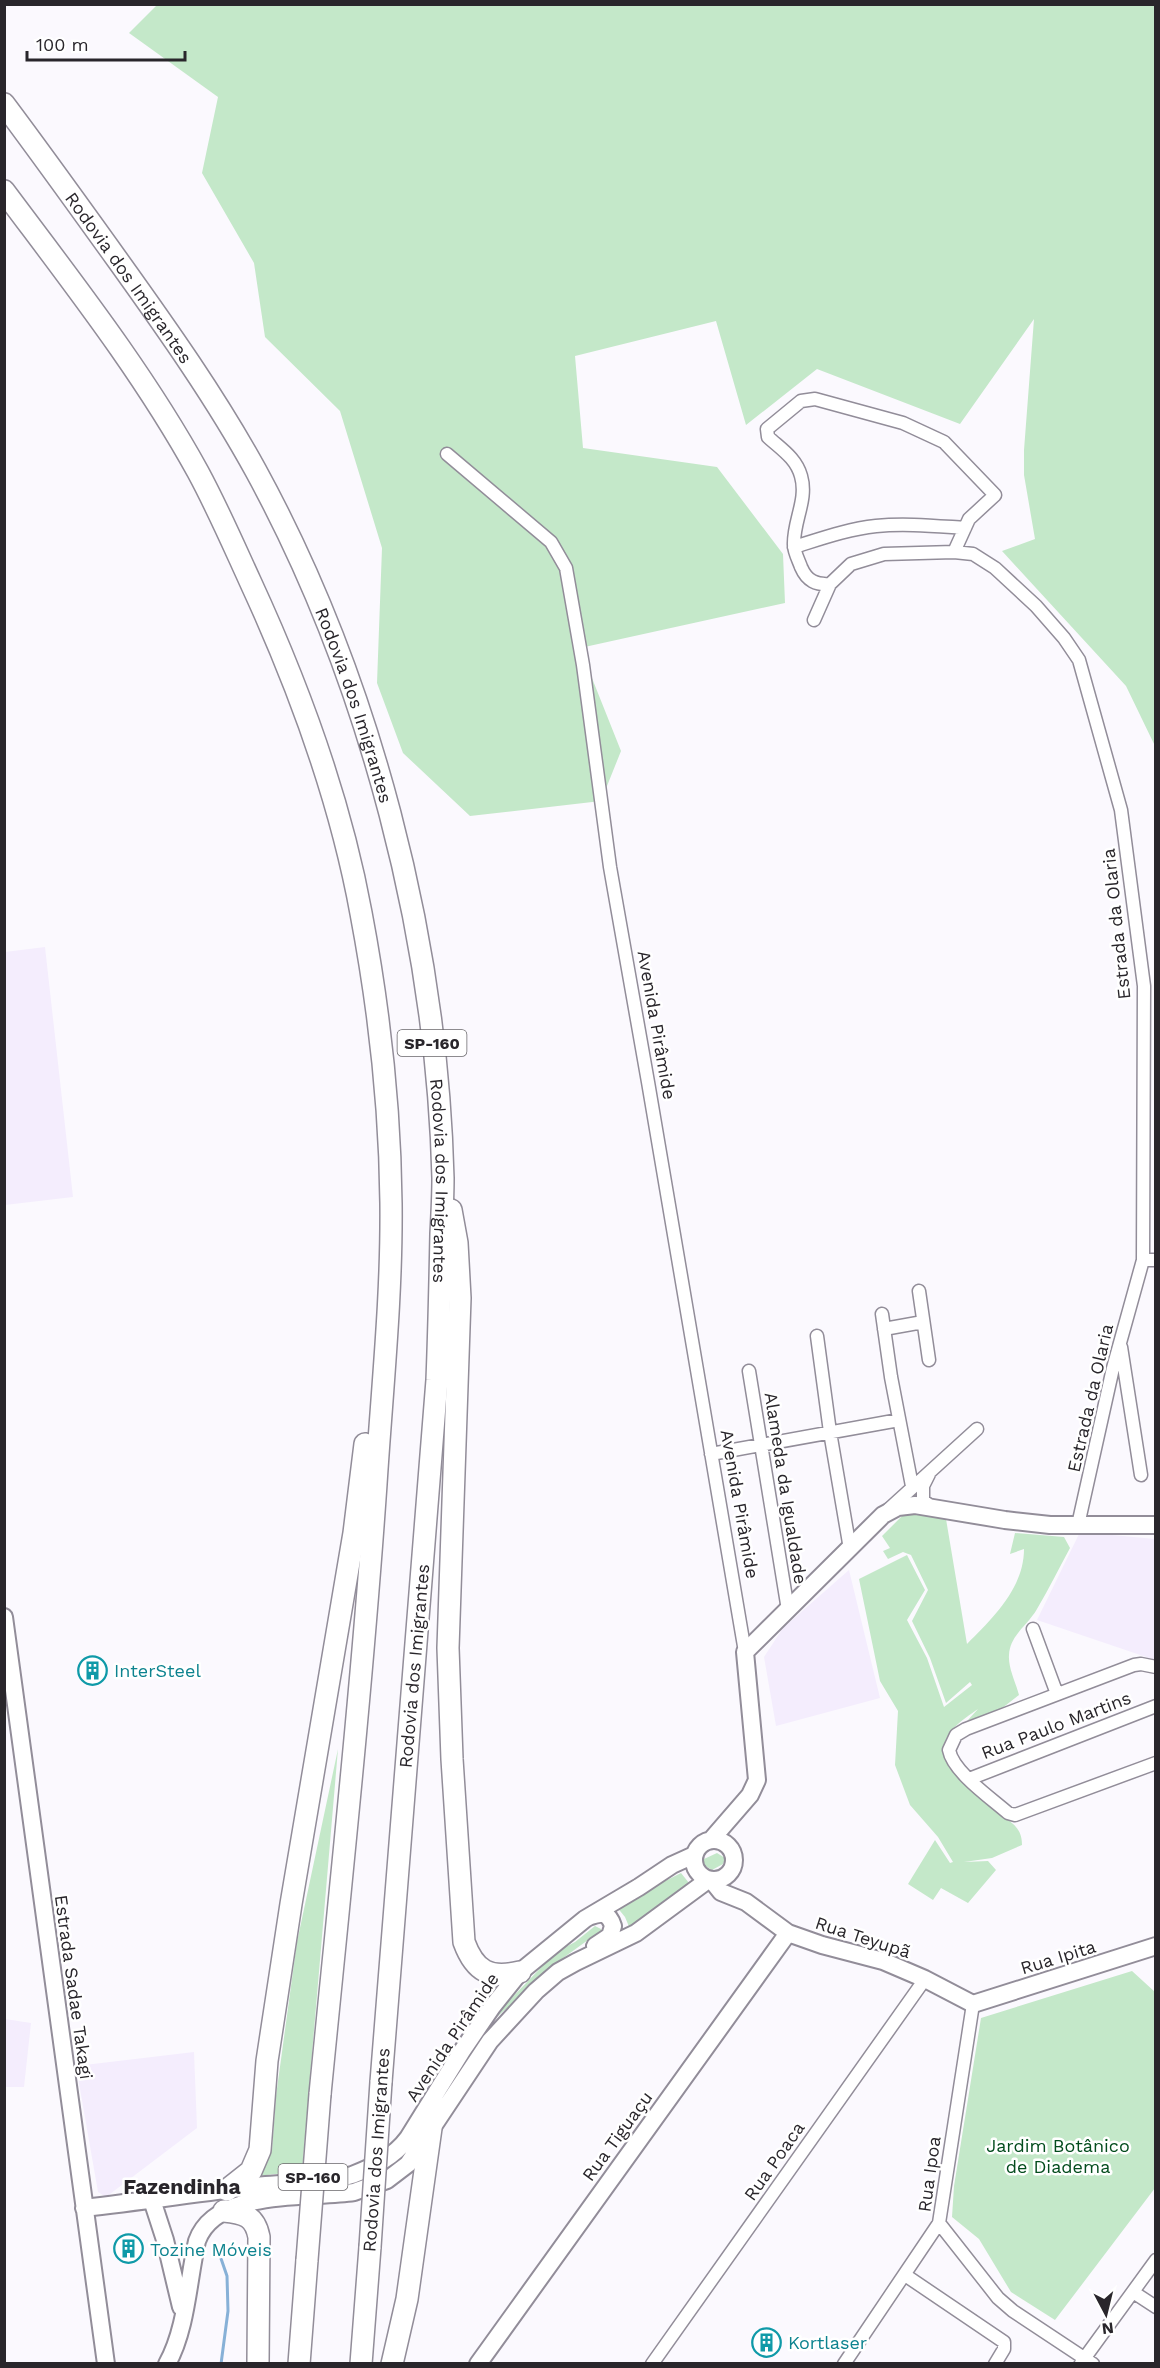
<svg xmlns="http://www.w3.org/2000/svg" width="1160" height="2368" font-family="'Work Sans',sans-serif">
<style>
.built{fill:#f4edfd}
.green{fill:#c4e8c9}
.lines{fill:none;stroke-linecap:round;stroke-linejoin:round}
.stream{stroke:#87b1d7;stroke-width:3}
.street-casing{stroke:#928d99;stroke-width:15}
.secondary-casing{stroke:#928d99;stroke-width:20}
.highway-casing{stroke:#928d99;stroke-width:24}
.street{stroke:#fff;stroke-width:12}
.secondary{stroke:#fff;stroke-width:16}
.highway{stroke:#fff;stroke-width:21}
.highway-bridge-casing{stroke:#928d99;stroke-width:24;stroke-linecap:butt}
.highway-bridge{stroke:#fff;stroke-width:21}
.labels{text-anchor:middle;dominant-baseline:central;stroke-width:5;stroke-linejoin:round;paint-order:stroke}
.shield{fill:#fff;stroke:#69676b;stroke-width:1.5}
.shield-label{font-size:16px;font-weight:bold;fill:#29262b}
.street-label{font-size:18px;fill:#29262b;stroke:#fff}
.culture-label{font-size:18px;fill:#0d838f;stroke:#fff;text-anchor:start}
.park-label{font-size:18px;fill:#034c1d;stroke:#fff}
.quarter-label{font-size:21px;font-weight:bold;fill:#29262b;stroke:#fff}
</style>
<rect width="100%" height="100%" fill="#fbf9fe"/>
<path class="built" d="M45 947 73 1197 5 1205V952Z
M1080 1532 1155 1539V1660L1037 1620Z
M849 1570 880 1698 776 1726 764 1657 783 1628Z
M5 2019 31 2023 24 2087H5Z
M194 2052 197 2128 106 2197 98 2192 76 2066Z"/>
<path class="green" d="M158 4 1155 5V746L1126 686 1002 551 1035 539 1024 475V450L1034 319 960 424 817 369 746 425 716 321 575 356 583 448 717 467 783 554 785 603 580 648 621 751 601 801 470 816 403 753 377 683 382 548 340 411 265 337 254 263 202 173 218 97 129 33Z
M905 1513 929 1515 946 1519 967 1644C993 1618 1024 1588 1024 1549L1010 1554 1015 1533 1064 1537 1070 1548C1059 1568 1049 1589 1037 1609 1028 1625 1010 1635 1009 1655 1008 1668 1016 1683 1019 1695L1001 1709 967 1721 978 1709C958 1723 932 1740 949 1767 953 1774 964 1778 970 1784 980 1793 990 1804 1000 1813 1012 1824 1022 1827 1022 1845L992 1858 964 1862 988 1861 996 1870 968 1903 941 1888 933 1900 908 1884 935 1840 950 1863 953 1862 938 1837 910 1805 895 1765 898 1711 880 1681 859 1579 907 1555 925 1590 907 1620 927 1658 944 1707 972 1685 970 1682 946 1703 930 1658 912 1621 928 1590 911 1555 903 1552 888 1559 883 1551 890 1548 882 1536Z
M338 1749 302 2171 258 2176 272 2150 276 2096 297 1942Z
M717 1853 725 1858 723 1864 712 1870 702 1864 704 1859Z
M681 1873 689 1883 630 1929 625 1917 616 1906Z
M595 1926 601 1929 602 1934 588 1940 559 1961 498 2016 497 2013 556 1952 575 1942Z
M1132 1971 1155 1992V2188L1055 2320 1011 2292 979 2239 952 2217 954 2186 981 2018Z"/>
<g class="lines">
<path class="stream" d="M216 2244 227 2276 228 2311 221 2364"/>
<defs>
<path id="street" d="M447 454 551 542 566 568 583 665 610 867 648 1082 745 1652
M794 547C820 539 848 529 876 526 905 523 935 526 965 528
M830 584C816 585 807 581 801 567 799 561 794 552 794 545 793 521 808 500 801 476 796 458 781 449 768 437L767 429 801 401 815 399 903 423 944 442 995 495 969 519 954 552
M814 620 830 584 851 564 884 554 954 552 973 554 995 568 1036 606 1064 638 1079 660 1121 810 1144 986 1143 1260 1113 1368 1078 1525
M1143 1260H1156
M919 1291 929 1360
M882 1314 891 1377 912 1486
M884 1329 923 1322
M817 1336 830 1432 850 1549
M1121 1347 1141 1475
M749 1371 788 1610
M711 1454 899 1420
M929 1474 923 1486V1500L930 1506
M889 1509 977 1429
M1033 1629 1057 1694
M1156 1667 1141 1664 1134 1665 966 1729 956 1735 949 1750C953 1772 991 1798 1008 1813L1015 1815 1156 1763
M969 1779 1156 1706
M973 2004 939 2223 998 2298 1013 2311 1093 2364
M905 2275 1004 2342V2349L995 2364
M1133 2292 1156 2307
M1081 2363 1156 2260
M652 2364 925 1979
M844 2364 939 2223"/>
<path id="secondary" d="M4 1617 106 2364
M694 1860a20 20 0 1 1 40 0a20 20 0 1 1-40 0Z
M711 1840 750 1795 757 1780 745 1652 883 1515 898 1507 915 1505 1005 1520 1050 1525H1156
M713 1882 721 1892 746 1902 788 1933 822 1945 883 1961 925 1979 973 2004 1156 1946
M591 1916C602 1912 609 1913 613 1926L610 1936 595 1946
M152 2200 165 2240 181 2307
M84 2208C145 2201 205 2192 266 2185 294 2182 324 2184 352 2175 373 2167 394 2157 408 2138L462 2051 492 2007 520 1972 585 1919 639 1887 672 1865 694 1855
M167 2364C187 2328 188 2280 197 2241 216 2188 308 2199 354 2192L387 2180 408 2164 490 2041 536 1991 558 1972 576 1962 636 1933 708 1880
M478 2364 788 1933"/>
<g id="highway">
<path id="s1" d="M4 104C43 156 81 209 119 262 167 329 216 398 256 471 370 680 437 940 443 1178 443 1196 442 1215 441 1234 440 1282 439 1331 437 1380L381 2082"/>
<path d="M4 191C72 282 143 372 198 472 217 507 233 544 250 581 299 687 340 798 361 913 379 1008 390 1107 391 1203 392 1297 382 1390 376 1484 362 1687 340 1891 320 2094"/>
<path d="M451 1210 457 1243 460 1298 448 1648 452 1759 464 1942C475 1972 490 1979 520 1972"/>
<path d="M227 2190 251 2171 260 2150 267 2061 291 1904 354 1533 365 1444"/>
<path d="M224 2211C244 2213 255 2216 259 2237L258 2364"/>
<path d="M299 2364 307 2260"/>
<path d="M361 2364 370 2247"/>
<path d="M392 2364 407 2299 431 2128"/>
</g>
</defs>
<use href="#street" class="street-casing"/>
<use href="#secondary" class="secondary-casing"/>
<use href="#highway" class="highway-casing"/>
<use href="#street" class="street"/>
<use href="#secondary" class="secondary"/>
<use href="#highway" class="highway"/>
<defs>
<path id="highway-bridge" d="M370 2247 381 2082
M307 2260 320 2094"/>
</defs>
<use href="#highway-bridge" class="highway-bridge-casing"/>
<use href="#highway-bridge" class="highway-bridge"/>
</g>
<defs>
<symbol id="building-ring" viewBox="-11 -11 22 22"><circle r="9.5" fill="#fff" stroke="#0f9aa8" stroke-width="1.5"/><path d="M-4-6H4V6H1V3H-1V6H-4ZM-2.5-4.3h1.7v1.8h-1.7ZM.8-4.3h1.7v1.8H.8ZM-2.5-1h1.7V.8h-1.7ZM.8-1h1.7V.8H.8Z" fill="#0f9aa8"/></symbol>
</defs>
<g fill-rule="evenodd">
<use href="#building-ring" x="76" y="1654" width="33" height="33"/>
<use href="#building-ring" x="112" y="2232" width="33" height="33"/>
<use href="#building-ring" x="750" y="2326" width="33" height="33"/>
</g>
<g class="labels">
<g class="shield">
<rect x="397.5" y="1030" width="69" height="26" rx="4.5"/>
<rect x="278.5" y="2164" width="69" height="26" rx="4.5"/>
</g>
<g class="shield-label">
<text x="432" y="1043">SP-160</text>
<text x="313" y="2177">SP-160</text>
</g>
<g class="street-label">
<text stroke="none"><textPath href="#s1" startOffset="214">Rodovia dos Imigrantes</textPath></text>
<text stroke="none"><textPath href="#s1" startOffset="700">Rodovia dos Imigrantes</textPath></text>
<text transform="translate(1116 924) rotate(-96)">Estrada da Olaria</text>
<text transform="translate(657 1025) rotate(80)">Avenida Pirâmide</text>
<text stroke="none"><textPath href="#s1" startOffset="1186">Rodovia dos Imigrantes</textPath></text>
<text transform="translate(1090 1398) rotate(-77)">Estrada da Olaria</text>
<text transform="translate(786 1488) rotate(81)">Alameda da Igualdade</text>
<text transform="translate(740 1504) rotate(80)">Avenida Pirâmide</text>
<text transform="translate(414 1666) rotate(-85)">Rodovia dos Imigrantes</text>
<text transform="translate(1056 1725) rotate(-21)">Rua Paulo Martins</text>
<text transform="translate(863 1937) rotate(18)">Rua Teyupã</text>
<text transform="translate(1058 1957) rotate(-17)">Rua Ipita</text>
<text transform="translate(74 1987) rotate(82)">Estrada Sadae Takagi</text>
<text transform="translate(452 2037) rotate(-56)">Avenida Pirâmide</text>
<text transform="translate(617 2136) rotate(-54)">Rua Tiguaçu</text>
<text transform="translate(376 2150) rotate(-86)">Rodovia dos Imigrantes</text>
<text transform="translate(774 2161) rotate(-55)">Rua Poaca</text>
<text transform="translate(929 2174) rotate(-82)">Rua Ipoa</text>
</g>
<g class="culture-label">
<text x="114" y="1670">InterSteel</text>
<text x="150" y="2249">Tozine Móveis</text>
<text x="788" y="2342">Kortlaser</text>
</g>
<g class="park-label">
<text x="1058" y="2145">Jardim Botânico<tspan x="1058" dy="21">de Diadema</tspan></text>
</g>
<g class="quarter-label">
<text x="182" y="2186">Fazendinha</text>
</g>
</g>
<rect width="1160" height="2368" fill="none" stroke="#29262b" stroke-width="12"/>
<g transform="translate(1106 2314) rotate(173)" stroke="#ffffff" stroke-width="4.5" paint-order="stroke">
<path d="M0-4.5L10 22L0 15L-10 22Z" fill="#29262b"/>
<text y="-9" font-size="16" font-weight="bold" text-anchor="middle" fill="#29262b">N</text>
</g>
<path d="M27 51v9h158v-9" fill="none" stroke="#29262b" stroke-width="3"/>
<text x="36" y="51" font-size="18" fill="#29262b" stroke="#ffffff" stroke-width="4.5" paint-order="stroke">100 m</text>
</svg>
